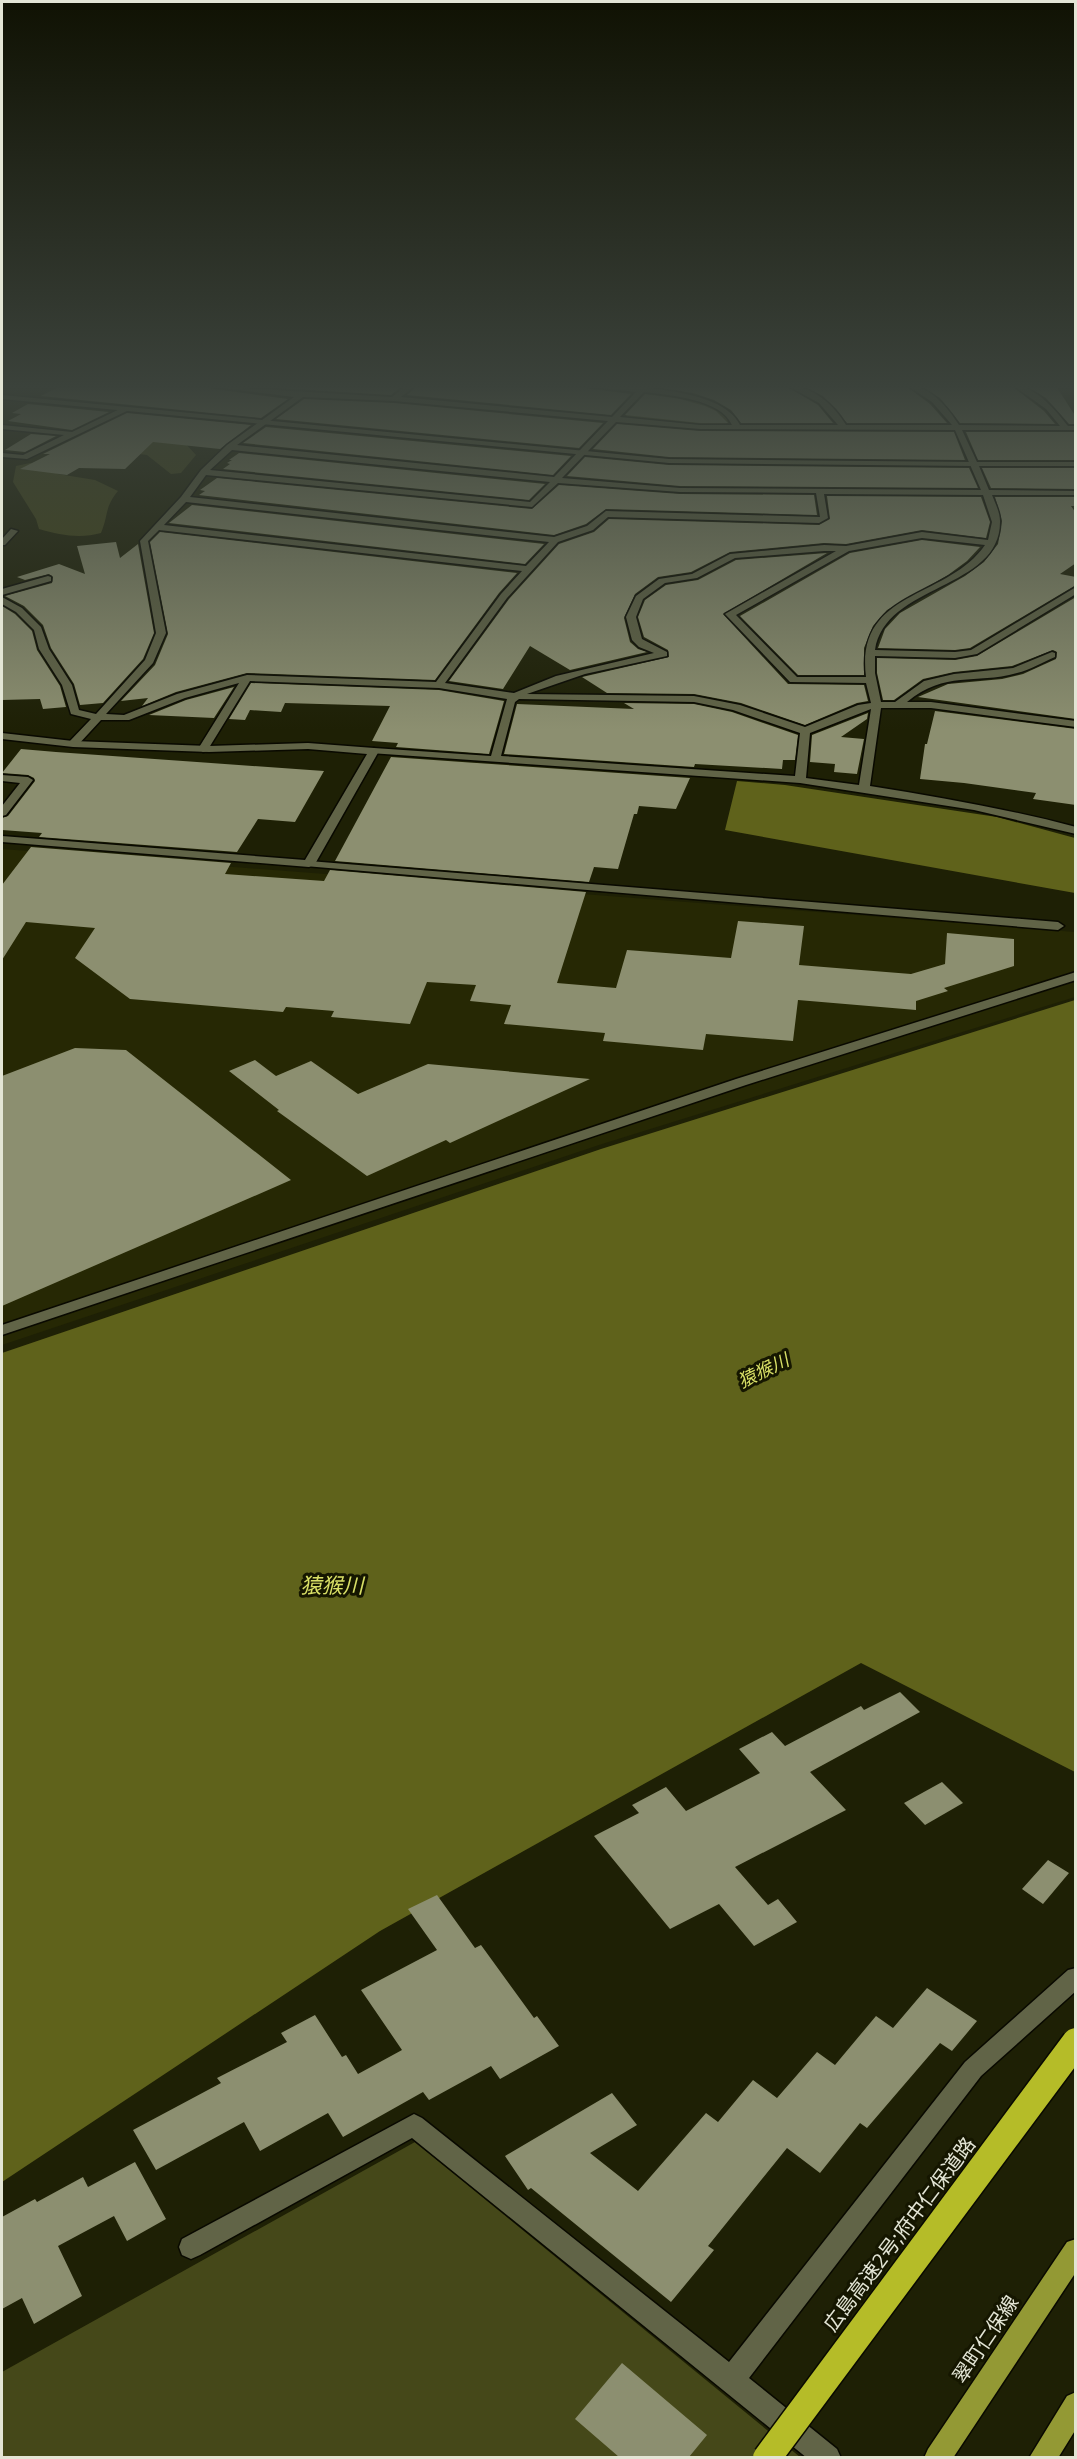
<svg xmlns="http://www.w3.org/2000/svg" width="1077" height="2459" font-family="'Open Sans','Noto Sans JP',sans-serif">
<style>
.built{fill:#262804}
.green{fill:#454819}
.water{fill:#5f621b}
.building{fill:#8c8f70}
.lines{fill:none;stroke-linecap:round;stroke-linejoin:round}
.service-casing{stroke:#090900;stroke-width:3}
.minor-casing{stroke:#090900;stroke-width:3}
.tertiary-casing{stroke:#090900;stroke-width:3}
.primary-casing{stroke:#090900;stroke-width:3}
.service{fill:#616447;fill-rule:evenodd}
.minor{fill:#616447;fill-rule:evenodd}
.tertiary{fill:#616447;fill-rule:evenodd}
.primary{fill:#939934;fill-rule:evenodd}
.motorway-bridge-casing{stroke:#090900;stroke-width:31;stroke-linecap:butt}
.motorway-bridge{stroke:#b5bc28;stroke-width:28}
.labels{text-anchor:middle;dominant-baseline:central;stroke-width:6;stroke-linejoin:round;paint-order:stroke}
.water-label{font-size:18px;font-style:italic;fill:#d9e066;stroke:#151600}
.near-street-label{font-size:20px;fill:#e3e5d5;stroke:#151600}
.near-water-label{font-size:21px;font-style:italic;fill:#d9e066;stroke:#151600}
</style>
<rect width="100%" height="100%" fill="#1e2005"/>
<path class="built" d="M2 849 1075 932V997L602 1144 2 1345Z"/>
<path class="green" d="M653 394 703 403 726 415 728 423 723 425H689L624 418 645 396Z
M114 439 183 441 196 455 181 473 171 474 147 455 124 452Z
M30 463 45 467 58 474 95 480 118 491C104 508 109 514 101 533 80 539 60 535 39 529L36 519 13 482 16 466Z
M415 2142 800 2457H2V2372Z"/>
<path class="water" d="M737 781 785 785 997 817 1075 838V893L725 830Z
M1075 1000V1772L861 1663 380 1931 2 2182V1353L601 1149Z"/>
<path class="building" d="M60 386H205L207 388 288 399 261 418 41 396Z
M246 386H402L391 395Z
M417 386H582L584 388 631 394 611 415 407 395Z
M648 386H786L818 405 833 423H741L731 410 714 400 693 393Z
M803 386H906L930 404 947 423H847L823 396Z
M921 386H1012L1044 411 1055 424 960 423 940 398Z
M1026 386H1056L1076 417V424H1069L1046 398Z
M645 394 680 399 705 406 716 411 728 423H700L625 415Z
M304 399 394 403 603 423 579 448 276 419Z
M28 404 109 412 72 430 8 421 21 414 12 413Z
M127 413 251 425 220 449 153 442 125 469 79 468 67 475 20 469 50 454H43Z
M617 424 700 431 954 432 965 460 669 457 593 449Z
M266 427 571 456 553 475 243 443Z
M966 432H1076V460H978Z
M31 434 56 436 25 452 5 450Z
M239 453 545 484 529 500 223 469 230 464 227 463 232 460H229Z
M585 457 669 465 969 468 978 488 680 486 567 476Z
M982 468H1076V489L991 488Z
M217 478 532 509 559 485 680 494 814 495 817 515 606 509 586 524 554 535 199 495 205 491 200 490Z
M827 496 981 497 990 522 986 538 922 530 846 544 824 543 730 552 691 572 658 577 635 594 624 618 630 642 638 649 647 652 570 670 530 646 503 689 449 681 509 599 559 544 594 532 609 519 819 525 830 519Z
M995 497H1076V506H1071L1076 513V563L1060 574 1076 577V585L970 648 955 650 878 648 885 629 900 613 965 576 984 562 998 544 1002 521Z
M192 505 544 544 525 564 169 523Z
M160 532 517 573 499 593 435 680 247 673 176 692 142 706 148 698 121 701 155 665 168 634 150 542Z
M922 540 980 547 967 561 948 575 887 610 873 626 864 648V675H798L740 616 850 553Z
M116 542 120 558 138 544 154 633 143 659 103 703 80 705 74 684 51 648 43 625 24 606 5 596 52 583 53 577 49 574 25 580 17 577 59 564 85 574 77 546Z
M827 553 723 614 788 684 864 685 868 701 857 703 805 725 741 703 694 694 607 693 582 677 669 657 668 650 644 637 638 617 645 600 666 585 698 580 736 560Z
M1076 597V719L918 697 948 684 1002 679 1023 674 1056 659 1057 652 1053 650 1012 666 954 672 923 679 894 700H883L877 673V658L955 660 977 656Z
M2 606 15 614 32 631 37 650 60 686 66 707 43 709 40 699 2 700Z
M251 683 439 690 504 701 489 754 396 747 398 743 372 741 390 706 285 703 281 712 250 710 245 720 229 719Z
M234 687 214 718 149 715 186 700Z
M624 703 694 704 732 712 798 735 795 760H783L782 769 695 764 694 767 504 754 517 704 634 709Z
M935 711 1076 729V805L1033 799 1036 793 964 783 920 779 925 744H927Z
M868 713 867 719 841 737 864 739 857 774 834 772 835 764 810 762 812 735Z
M21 749 56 752 324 771 295 822 258 819 237 852 39 837 42 833 2 830V818L8 816 35 781 34 778 28 775 2 773Z
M391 757 690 778 676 809 639 806 637 814H634L618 869 594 867 589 882 335 861Z
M31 847 231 863 225 874 324 881 330 870 586 892 557 983 616 988 627 950 731 958 738 921 804 926 799 965 911 974 945 964 947 933 1014 939V966L944 988 948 991 916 1001V1010L798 1000 793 1041 706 1034 703 1050 603 1041 605 1033 504 1024 511 1005 470 1001 476 985 427 982 410 1024 331 1017 334 1011 286 1007 283 1012 130 999 75 958 95 928 26 922 2 960V885Z
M75 1048 126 1050 291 1180 2 1306V1076Z
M255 1060 276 1076 311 1061 358 1094 428 1064 590 1079 450 1143 446 1140 367 1176 277 1111 279 1110 229 1071Z
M900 1692 920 1712 810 1772 846 1810 735 1867 768 1905 778 1899 797 1922 754 1946 719 1904 670 1929 594 1836 639 1813 632 1805 666 1787 686 1811 760 1773 739 1749 772 1732 785 1746 861 1706 864 1710Z
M942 1782 963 1803 925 1825 904 1803Z
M1048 1860 1069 1873 1043 1904 1022 1889Z
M437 1895 475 1948 481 1945 534 2018 537 2016 559 2046 500 2079 491 2066 429 2100 423 2092 343 2137 328 2113 260 2151 244 2122 156 2170 133 2130 221 2083 217 2078 287 2042 281 2033 315 2015 342 2057 346 2055 358 2074 402 2050 361 1990 437 1950 408 1909Z
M927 1988 977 2021 952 2051 940 2043 867 2128 860 2123 820 2173 787 2148 708 2246 714 2250 671 2302 531 2188 528 2190 505 2156 612 2093 637 2125 590 2153 638 2191 706 2113 718 2122 753 2080 777 2098 817 2052 835 2065 876 2016 893 2028Z
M135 2162 166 2219 127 2241 114 2216 58 2246 82 2296 34 2324 22 2298 2 2309V2217L35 2199 37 2202 83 2177 88 2187Z
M622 2363 707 2435 689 2457H619L575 2419Z"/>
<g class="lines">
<defs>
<path id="service" d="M1076 972V980L746 1085 2 1335V1325L736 1079Z"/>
<path id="minor" d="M207 386 392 397 406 386H415L401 397 612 417 636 392 584 386C622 386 722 386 740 425H838L819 403 788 386C813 386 834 405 846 425H952L932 402 908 386C931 386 948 408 959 425L1060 426 1046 409 1014 386C1036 386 1055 410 1068 426H1076V430H962L977 462H1076V466H979L989 490 1076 491V495H992C995 503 1000 512 1000 521 1001 590 885 583 875 650L955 652 971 650 1076 587V594L977 654 955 658 875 656V673L881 702H895L924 681 954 674 1013 668 1052 652 1055 653V657C1043 662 1030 670 1017 673 974 685 946 670 907 702H931L1076 721V727L931 708H881L870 786C939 797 1008 809 1076 827V834L974 810 800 783 370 753 369 751 374 748 491 756 507 699 439 688 250 681 207 751 203 752 198 749 239 683 185 698 129 720H101L77 746H69V742L91 719 71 714 62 685 39 649 34 630 16 612 2 604V597L22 608 41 627 49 649 72 685 79 710 96 714 145 660 156 633 140 541 181 497 201 470 227 445 294 397ZM644 392C669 395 721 399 732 425H700L620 417ZM303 397 394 401 608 421 554 477 237 445ZM616 422 700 429 955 430 981 490 680 488 562 478ZM232 450 550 482 530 502 210 470ZM206 475 532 507 558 483 680 492 816 493 820 517 606 511 587 526 554 537 190 497ZM824 494 983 495 992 522 988 540 922 532 846 546 824 545 730 554 692 574 659 579 636 596 626 617 632 640 639 647 654 653 556 676 514 693 445 683 507 598 558 542 593 530 608 517 819 523 828 518ZM186 502 549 542 526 566 164 525ZM159 530 522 571 501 594 436 682 247 675 177 694 124 715 106 714 153 663 166 633 148 541ZM922 538 985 545C947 600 855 589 866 677H797L736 615 849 551ZM824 551H836L725 614 790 682 866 683 871 703 858 705 805 727 740 705 694 696 527 694 585 674 667 656V652L642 639 636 617 643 599 665 583 697 578 735 558ZM519 699 694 702 733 710 800 733 795 776 501 756 515 702ZM871 709 859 785 806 778 810 733Z
M124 407 131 409 27 459 2 457V453L23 455 64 435 2 429V425L72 432Z
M11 529 18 531 5 545H2V539Z
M48 576 51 577V581L2 595V589Z
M2 775 28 777 33 780 6 815 2 816V806L20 783 2 781Z
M309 861 1058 922 1064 926 1058 930 305 866V862Z
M1076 1968V1991L981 2076 749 2378 837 2449 841 2458H807L412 2138 200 2255 191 2259 182 2255 179 2247 182 2239 414 2114 422 2118 729 2362 965 2062 1068 1970Z"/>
<path id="tertiary" d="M2 395 669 459 974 462 978 464 974 466 669 463 2 399Z
M2 733 73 741 209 746 308 743 374 748 379 751 315 864 309 867 2 842V836L305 860 367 754 308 749 209 752 73 747 2 739Z"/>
<path id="primary" d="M1076 2239V2272L953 2458H924L928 2449 1067 2242Z
M1076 2392V2429L1058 2458H1029L1067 2396Z"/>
</defs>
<use href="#service" class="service-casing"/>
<use href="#minor" class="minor-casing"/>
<use href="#tertiary" class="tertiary-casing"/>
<use href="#primary" class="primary-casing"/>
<use href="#service" class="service"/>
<use href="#minor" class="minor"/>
<use href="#tertiary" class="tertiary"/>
<use href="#primary" class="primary"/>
<defs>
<path id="motorway-bridge" d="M767 2458 1076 2042"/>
</defs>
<use href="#motorway-bridge" class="motorway-bridge-casing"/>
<use href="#motorway-bridge" class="motorway-bridge"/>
</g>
<linearGradient id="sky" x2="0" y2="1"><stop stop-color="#101203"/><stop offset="0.53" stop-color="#3b423b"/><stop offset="1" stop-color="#3b423b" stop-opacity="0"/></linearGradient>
<rect width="1077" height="730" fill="url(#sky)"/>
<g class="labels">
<g class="water-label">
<text transform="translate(763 1370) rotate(-26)">猿猴川</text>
</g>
<g class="near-street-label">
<text transform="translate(899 2234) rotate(-53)">広島高速2号;府中仁保道路</text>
<text transform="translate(985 2339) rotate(-56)">翠町仁保線</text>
</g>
<g class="near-water-label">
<text x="332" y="1585">猿猴川</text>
</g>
</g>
<rect width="1077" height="2459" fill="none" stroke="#e3e5d5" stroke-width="6"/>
</svg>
